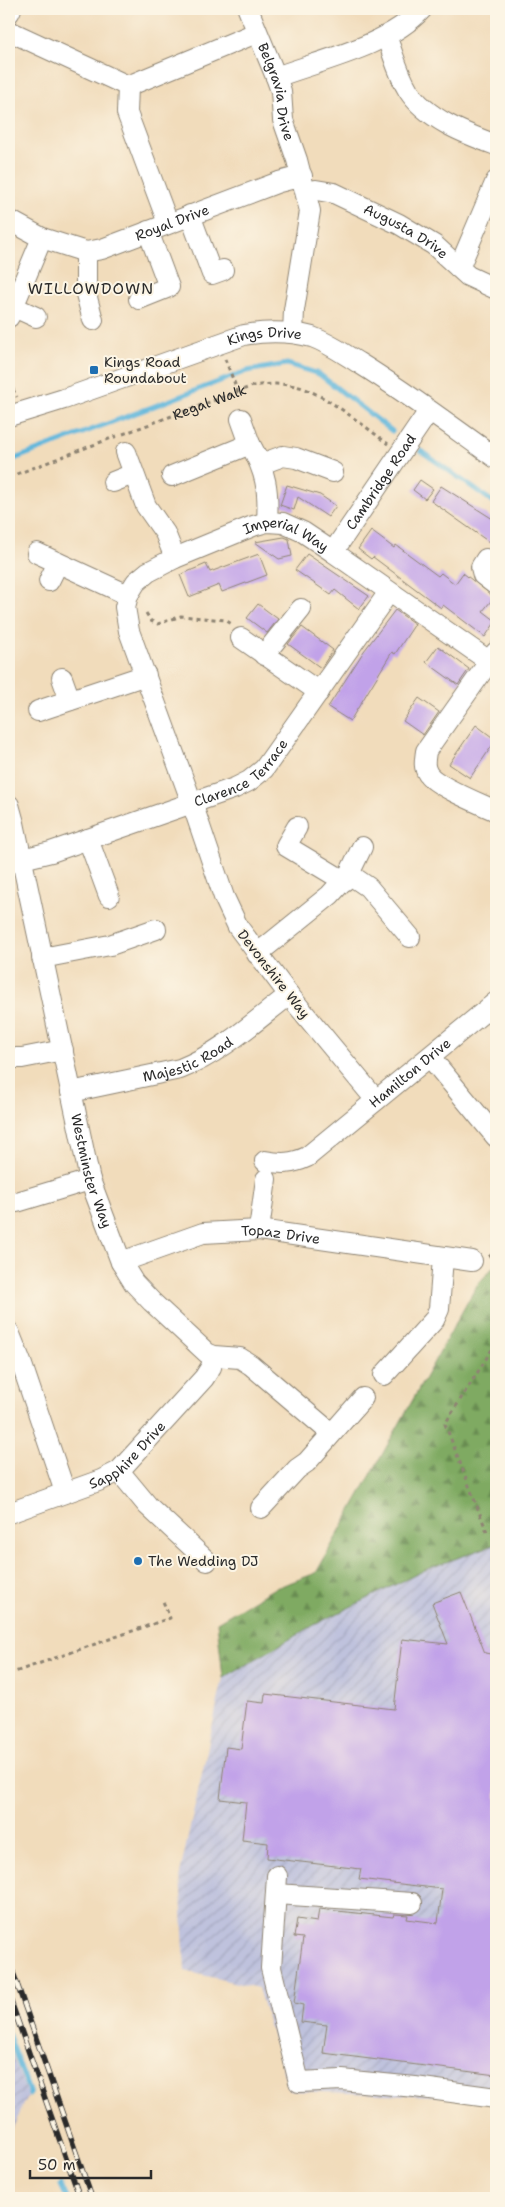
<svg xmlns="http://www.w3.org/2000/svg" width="505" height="2207" font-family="'Shantell Sans',sans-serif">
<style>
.industrial{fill:url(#industrial-furrows)}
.forest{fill:url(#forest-firs);stroke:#556a46}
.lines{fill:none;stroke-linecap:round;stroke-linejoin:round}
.stream{stroke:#5eb6db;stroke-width:5}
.building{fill:#c1a2e9}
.minor-casing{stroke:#8e8473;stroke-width:22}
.path{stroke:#8e8473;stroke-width:3;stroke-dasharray:4 4;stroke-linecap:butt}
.minor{stroke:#fff;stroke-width:20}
.rail-casing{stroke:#2b2b2b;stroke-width:5.5}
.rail{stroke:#fcf5e5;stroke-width:4;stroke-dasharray:11;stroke-linecap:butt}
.poi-dot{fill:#1f6fb2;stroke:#fcf5e5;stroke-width:2}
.labels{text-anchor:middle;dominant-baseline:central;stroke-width:4;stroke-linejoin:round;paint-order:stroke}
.street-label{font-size:14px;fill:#2b2b2b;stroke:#fcf5e5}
.poi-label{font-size:14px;fill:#2b2b2b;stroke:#fcf5e5;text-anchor:start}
.quarter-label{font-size:16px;letter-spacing:1px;fill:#2b2b2b;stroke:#fcf5e5}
</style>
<defs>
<pattern id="industrial-furrows" width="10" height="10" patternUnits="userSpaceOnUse" patternTransform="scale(1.25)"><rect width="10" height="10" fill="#bfc2dd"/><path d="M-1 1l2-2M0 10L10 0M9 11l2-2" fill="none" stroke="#a4a7be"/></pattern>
<pattern id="forest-firs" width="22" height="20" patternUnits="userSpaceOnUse" patternTransform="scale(1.25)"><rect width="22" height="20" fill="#7faa62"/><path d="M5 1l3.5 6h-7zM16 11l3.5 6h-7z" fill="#688b51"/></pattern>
</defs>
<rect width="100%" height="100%" fill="#fcf5e5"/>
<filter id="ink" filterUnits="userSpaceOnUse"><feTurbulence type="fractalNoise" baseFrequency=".02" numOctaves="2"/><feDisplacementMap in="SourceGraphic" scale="10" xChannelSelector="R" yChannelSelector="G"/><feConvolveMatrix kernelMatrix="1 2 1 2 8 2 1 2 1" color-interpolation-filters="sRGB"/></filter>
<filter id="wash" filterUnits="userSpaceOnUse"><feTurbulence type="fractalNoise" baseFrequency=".0096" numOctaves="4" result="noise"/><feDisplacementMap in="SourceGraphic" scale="20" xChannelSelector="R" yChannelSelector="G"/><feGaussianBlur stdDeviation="1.12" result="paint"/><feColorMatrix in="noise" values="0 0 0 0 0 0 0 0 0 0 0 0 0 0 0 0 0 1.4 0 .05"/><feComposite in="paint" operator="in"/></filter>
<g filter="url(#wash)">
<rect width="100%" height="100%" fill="#f1dcbb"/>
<path class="industrial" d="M496 1544V2098L289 2091 258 1988 185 1971 180 1873 223 1678 316 1624 427 1569Z
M9 2046 28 2096 9 2136Z"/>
<path class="forest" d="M496 1264V1544L427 1569 316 1624 223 1678 217 1622 273 1589 316 1573 477 1285Z"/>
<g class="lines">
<path class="stream" d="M421 451 496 504
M9 461 247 371 287 364 319 374 392 431
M9 2035 30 2094
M61 2185 67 2198"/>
</g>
<g id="blocks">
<path class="building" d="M420 480 433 489 425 499 413 490Z
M287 485 320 495 336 506 328 517 298 497 294 510 280 505Z
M441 486 496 521V547L431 501Z
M371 531 394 548 396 545 438 576 441 573 455 584 463 573 494 597 483 611 496 621 485 637 443 605 441 608 373 557 371 559 358 549Z
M284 537 289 539 292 556 279 559 255 542Z
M259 554 267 575 222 592 219 585 189 597 180 575 206 564 210 572Z
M307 554 369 596 359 609 335 590 331 595 295 570Z
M258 604 278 619 267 633 247 618Z
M395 610 415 624 395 654 392 652 350 721 328 707 364 651Z
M302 627 333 650 321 668 288 644Z
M438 646 469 669 458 685 426 662Z
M419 698 439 712 423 735 403 721Z
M476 725 496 740 470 778 449 764Z
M461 1592 485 1653 496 1655V2075L323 2053 327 2025 301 2022 303 2005 294 2003 303 1938 294 1937 297 1919 317 1922 319 1909 393 1917 394 1914 408 1915 407 1919 438 1923 442 1889 359 1879 361 1869 267 1858 268 1843 242 1840 246 1802 220 1799 226 1747 241 1749 247 1701 264 1703 265 1694 394 1709 402 1639 448 1644 432 1603Z"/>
</g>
</g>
<g filter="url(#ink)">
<use href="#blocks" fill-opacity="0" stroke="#8e8473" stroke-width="1"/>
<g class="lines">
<defs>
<g id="minor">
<path id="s2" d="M248 9 276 77 281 91 283 120 297 160 310 211 294 310 293 333"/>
<path d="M9 13 11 9"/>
<path d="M9 31 128 86"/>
<path d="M386 36C393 53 398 74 408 90 426 119 466 134 496 145"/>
<path d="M276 77C322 60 388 46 422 9"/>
<path d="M128 86 127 113 168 223"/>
<path d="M128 86 256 33"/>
<path id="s3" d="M307 192 316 190 334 193 399 224 434 245 468 276 496 289"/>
<path d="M190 215 212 274 223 270"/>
<path id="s4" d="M9 220 42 238 86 252 102 249 279 182 302 176"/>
<path d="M86 252V294L93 320"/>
<path d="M459 268 496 181"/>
<path d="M139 299 169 287 148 231"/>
<path d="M14 307 36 317"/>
<path d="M9 317 42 238"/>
<path id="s5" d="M9 416 64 399 244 335C267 331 289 331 312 337 329 343 344 354 359 363 406 392 451 426 496 458"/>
<path d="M241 419 250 444"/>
<path d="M126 452 146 506 165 533 175 558"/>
<path d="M261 464 283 456 296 458 333 472"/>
<path d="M172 476 250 444C266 472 269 490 267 522"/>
<path d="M113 482 133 474"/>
<path id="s6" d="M333 552 429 411"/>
<path d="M37 553 128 595"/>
<path d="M486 559 481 567 483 575 496 585"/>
<path d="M49 581 58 563"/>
<path d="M241 638 319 692"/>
<path d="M496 652 426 751C425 760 423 766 428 774 436 786 481 804 496 811"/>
<path d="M264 655 301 609"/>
<path d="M62 678 70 700"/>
<path d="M38 711 146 675"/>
<path id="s7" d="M9 805 14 823 90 1180 121 1262 134 1283 152 1302 207 1353 214 1356 240 1358 251 1365 331 1433"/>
<path d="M297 827 286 846 344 881"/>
<path d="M88 839 109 896"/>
<path id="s8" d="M22 859 51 852 235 788 249 781 264 769 389 592"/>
<path d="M349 874 368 887 410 937"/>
<path d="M257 954 330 895 349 874 362 847"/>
<path d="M42 958 110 945 156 929"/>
<path d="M430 1057 496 1137"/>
<path d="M9 1058H22L63 1050"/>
<path id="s9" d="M71 1092 180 1069C221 1053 255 1021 289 995"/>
<path id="s10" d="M376 1100 289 995 238 927 224 897 192 803 129 631 125 607 128 595 136 582 148 572 175 558 253 526 267 522 283 523 303 532 333 552 496 666"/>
<path id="s11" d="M265 1161C281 1164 292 1164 307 1157L496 1002"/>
<path d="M9 1202H17L90 1180"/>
<path d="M259 1230 266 1179"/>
<path id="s12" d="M121 1262 203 1233 259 1230 472 1261"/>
<path d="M9 1332 21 1362 65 1492"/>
<path d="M384 1375 434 1320 439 1309 443 1258"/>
<path d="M119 1471 148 1506 207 1561"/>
<path d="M261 1508 297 1469 307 1462 363 1398"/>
<path id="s13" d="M9 1513 101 1480 119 1471 204 1378 211 1367 214 1356"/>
<path d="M277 1876 271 1968 299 2082 342 2080 415 2087 496 2098"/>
<path d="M276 1894 412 1903"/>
</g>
</defs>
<use href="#minor" class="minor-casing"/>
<g class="path">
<path d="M225 359 238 392"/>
<path d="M9 382 17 397"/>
<path id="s1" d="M123 434 253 386C267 384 281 383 295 386 320 390 367 428 388 444"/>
<path d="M9 477 117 436"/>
<path d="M146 613 151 621 158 624 181 616 225 620 232 624"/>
<path d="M489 1257 496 1251"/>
<path d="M487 1532 445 1424 496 1343"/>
<path d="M9 1674 170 1618 162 1599"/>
</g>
<use href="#minor" class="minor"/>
<defs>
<path id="rail" d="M9 1961 92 2198
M9 1996 80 2198"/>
</defs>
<use href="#rail" class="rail-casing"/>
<use href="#rail" class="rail"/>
</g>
</g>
<g class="poi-dot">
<rect x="89" y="365" width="10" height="10" rx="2.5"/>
<circle cx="138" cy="1561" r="5"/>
</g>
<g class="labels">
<g class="street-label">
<text stroke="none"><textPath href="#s2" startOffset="88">Belgravia Drive</textPath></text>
<text stroke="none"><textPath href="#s4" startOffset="175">Royal Drive</textPath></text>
<text stroke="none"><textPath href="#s3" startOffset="109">Augusta Drive</textPath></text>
<text stroke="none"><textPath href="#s5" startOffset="269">Kings Drive</textPath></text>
<text stroke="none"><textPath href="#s1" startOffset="92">Regal Walk</textPath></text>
<text stroke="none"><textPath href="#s6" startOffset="85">Cambridge Road</textPath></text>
<text stroke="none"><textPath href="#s10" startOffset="755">Imperial Way</textPath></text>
<text stroke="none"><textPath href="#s8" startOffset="238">Clarence Terrace</textPath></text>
<text transform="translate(274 974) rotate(52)">Devonshire Way</text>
<text stroke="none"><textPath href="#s9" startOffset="122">Majestic Road</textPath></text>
<text stroke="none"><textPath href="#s11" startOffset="176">Hamilton Drive</textPath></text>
<text stroke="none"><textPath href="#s7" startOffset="375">Westminster Way</textPath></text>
<text stroke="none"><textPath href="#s12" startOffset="165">Topaz Drive</textPath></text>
<text stroke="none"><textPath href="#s13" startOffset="134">Sapphire Drive</textPath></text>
</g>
<g class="poi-label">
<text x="104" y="362">Kings Road<tspan x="104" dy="16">Roundabout</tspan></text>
<text x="148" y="1561">The Wedding DJ</text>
</g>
<g class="quarter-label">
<text x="91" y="288">WILLOWDOWN</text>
</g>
</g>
<rect width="505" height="2207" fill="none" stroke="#fcf5e5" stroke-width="30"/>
<path d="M30 2170v8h121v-8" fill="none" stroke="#2b2b2b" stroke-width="2.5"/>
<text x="38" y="2170" font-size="15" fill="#2b2b2b" stroke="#fcf5e5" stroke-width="4" paint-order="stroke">50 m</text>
</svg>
